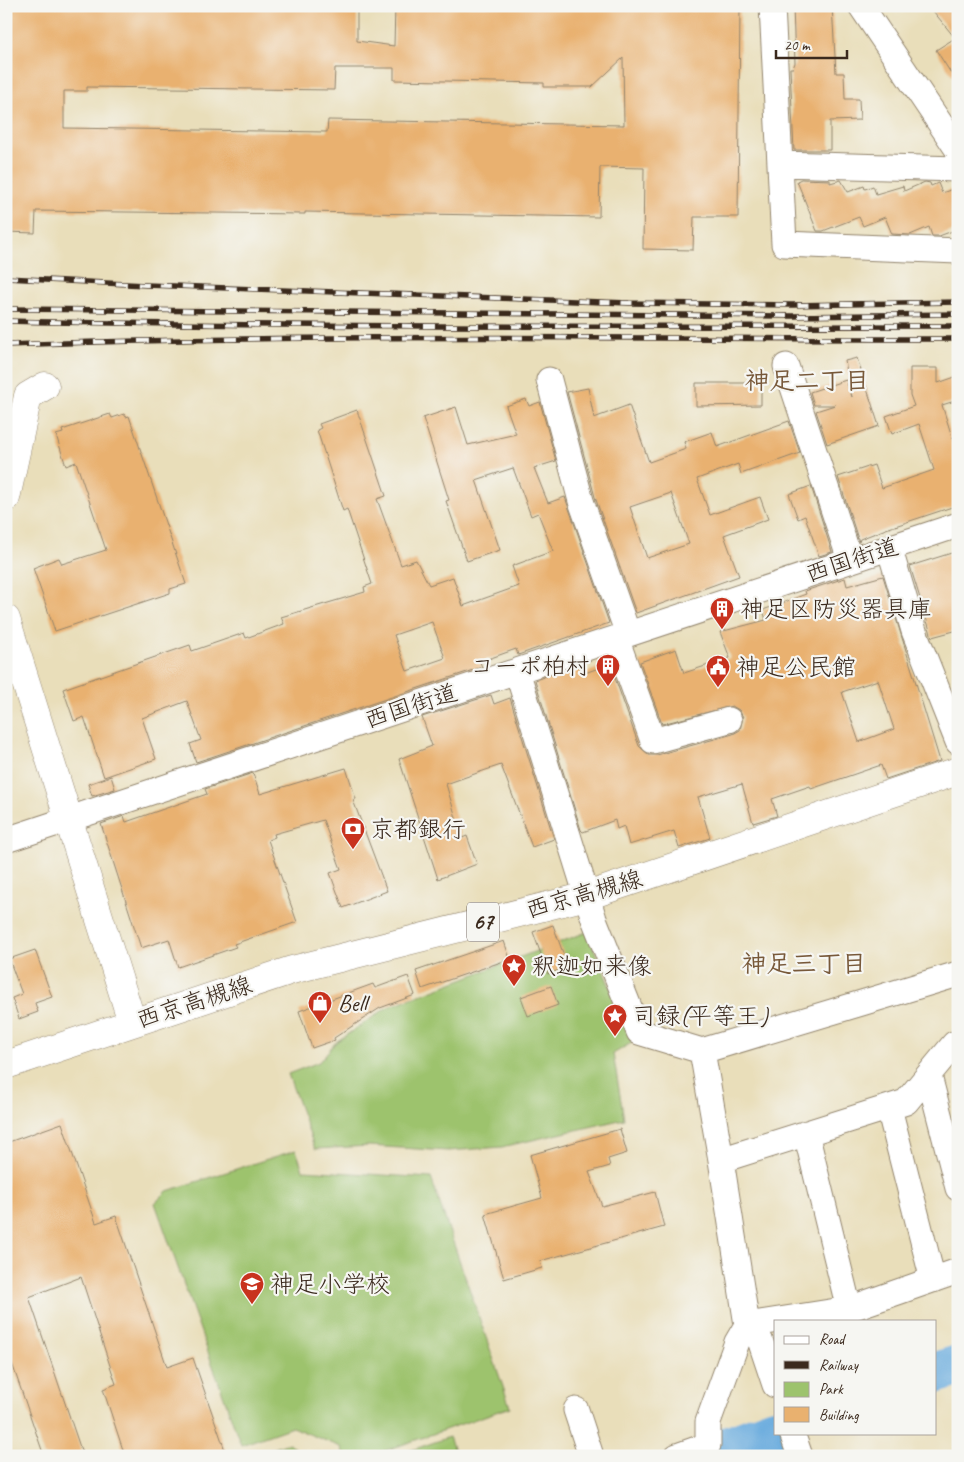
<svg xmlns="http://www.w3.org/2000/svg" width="964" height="1462" font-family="Caveat,'Klee One',sans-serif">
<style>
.green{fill:#9dc36d;stroke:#6c7646}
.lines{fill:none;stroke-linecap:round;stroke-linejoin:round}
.river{stroke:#6aacde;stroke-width:42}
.building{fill:#e9b16f;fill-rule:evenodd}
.street-casing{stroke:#92846c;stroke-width:27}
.secondary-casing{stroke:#92846c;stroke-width:29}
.primary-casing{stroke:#92846c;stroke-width:29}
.street{stroke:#fff;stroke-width:25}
.secondary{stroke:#fff;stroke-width:28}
.primary{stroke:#fff;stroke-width:28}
.rail-casing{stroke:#3b2a1e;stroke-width:5.5}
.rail{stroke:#f6f6f2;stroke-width:4;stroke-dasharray:11;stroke-linecap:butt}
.labels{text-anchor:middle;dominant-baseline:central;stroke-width:4.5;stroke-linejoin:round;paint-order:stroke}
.shield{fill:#f6f6f2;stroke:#73675e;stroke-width:1}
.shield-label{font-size:22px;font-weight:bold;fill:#3b2a1e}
.street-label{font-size:24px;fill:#3b2a1e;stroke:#f6f6f2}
.poi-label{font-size:24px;fill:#3b2a1e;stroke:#f6f6f2;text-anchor:start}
.neighbourhood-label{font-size:25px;font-weight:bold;fill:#78593a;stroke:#f6f6f2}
</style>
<rect width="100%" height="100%" fill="#f6f6f2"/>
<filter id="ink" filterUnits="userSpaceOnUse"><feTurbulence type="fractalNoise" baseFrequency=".02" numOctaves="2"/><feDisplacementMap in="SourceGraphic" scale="10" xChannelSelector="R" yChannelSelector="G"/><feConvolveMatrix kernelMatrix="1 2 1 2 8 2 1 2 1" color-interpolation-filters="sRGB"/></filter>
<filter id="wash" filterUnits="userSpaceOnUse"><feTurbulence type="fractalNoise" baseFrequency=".0096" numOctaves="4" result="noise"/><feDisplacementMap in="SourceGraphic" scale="20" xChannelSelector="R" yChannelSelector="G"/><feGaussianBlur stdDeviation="1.12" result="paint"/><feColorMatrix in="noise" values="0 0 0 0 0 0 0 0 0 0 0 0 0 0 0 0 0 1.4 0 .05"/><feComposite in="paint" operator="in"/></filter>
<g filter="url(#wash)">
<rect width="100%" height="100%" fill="#e9deba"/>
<path class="green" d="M587 932 633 1042 613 1054 624 1119 502 1147 448 1151 369 1146 315 1149 288 1074 319 1062 336 1042 388 1007Z
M296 1150 303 1170 431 1178 510 1407 370 1456H344L341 1447 292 1427 241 1445 155 1203 167 1191Z
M449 1437 456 1456H395Z
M289 1443 302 1456H252Z"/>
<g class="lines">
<path class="river" d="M935 1373 958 1366
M725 1448 775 1429"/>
</g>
<g id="blocks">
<path class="building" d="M6 6H357V41L394 46 395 6H740L738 217H694L693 250 643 249 644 168 600 167 599 217 305 212V214L36 211 35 233 6 232ZM623 58 624 125 328 120 327 132 64 128V91H87V87L334 90 335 68H394V80L544 83V87H592Z
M793 6H832L836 73H844L845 99H859L860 120 830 121V150H794L790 68H793L795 63Z
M929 6H958V84L936 50 955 38Z
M801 179 830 180V183L841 180 848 192 864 186 865 189 873 186 876 194 903 186 904 191 925 182 930 183 931 186 938 183 942 193 958 187V229L939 236H932L929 227 910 235 892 234 885 217 863 226 859 217 823 231H817L797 181Z
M857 358 879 426 827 444 816 411 835 405H814L810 392 846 380 852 397 845 361Z
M910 368H938V383L958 376V400L942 405 958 456V505L886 529 860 539 859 542 838 477 874 465 882 488 934 470 919 424 892 434 886 416 914 406 910 395Z
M696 383H761V405L696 406Z
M588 388 594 418 629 405 649 462 686 449 684 442 712 432 717 447 789 421 800 453 741 474 738 464 697 479 710 515 760 497 768 519 724 535 739 576 636 613 595 497 567 392ZM671 493 689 544 647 558 630 507Z
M526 399 529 406 540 402 556 461 534 468 548 503 565 497 609 623 518 655 516 649 480 662 482 667 196 762 190 744 201 740 187 701 142 718 156 759 104 777 84 717 74 721 63 689 190 645 192 651 244 633 246 638 284 624 281 617 365 592 364 587 372 584 347 509 343 511 317 430 321 428 319 424 357 410 386 496 377 499 401 565 416 560 429 585 453 577 463 606 519 586 512 566 553 551 538 513 531 516 513 468 476 480 500 550 467 561 446 501 449 500 423 418 456 407 468 445 516 434 506 406ZM432 622 445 658 407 671 394 635Z
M110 414 112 418 124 414 126 417 129 416 186 584 170 589V593L55 631 33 568 59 558 62 564 106 550 76 462 66 466 56 435 63 433 62 430Z
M811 486 832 552 819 556 805 516 798 519 789 494Z
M958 551V630L932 637 910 566Z
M883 576 940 761 886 779 881 765 811 789 810 786 772 799 777 816 753 823 742 784 698 797 710 838 679 848 674 831 629 845 624 826 617 829 615 820 583 832 581 830 535 680 579 665 582 674 610 664 639 746 649 755H657L733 734 740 730 743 717 739 710 732 706 662 724 640 662 676 649 684 673 730 658 720 632 766 620 763 610 806 594 805 591 845 578 847 586ZM878 680 894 729 859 742 842 692Z
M491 695 494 704 510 698 554 839 532 847 501 765 483 771 446 784 462 838 467 836 477 864 438 879 399 759 432 746 422 717Z
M346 768 356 799 353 800 387 891 343 908 330 873 341 869 323 820 274 834 275 837 268 840 297 922 234 944 236 947 178 967 169 939 141 948 101 824 124 816 126 822 207 794 205 789 253 773 260 794Z
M111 776 115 789 92 796 88 784Z
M553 925 568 967 548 974 533 932Z
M504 941 510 959 422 989 416 971Z
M35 950 52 997 35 1003 38 1012 19 1019 12 998 22 994 9 959Z
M408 976 415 995 380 1008 334 1038 335 1040 312 1048 299 1011 373 984 375 988Z
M551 986 558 1005 528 1016 521 997Z
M62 1123 96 1223 116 1216 167 1367 193 1358 227 1456H125L103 1389 116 1384 81 1277 29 1297 83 1456H44L6 1346V1143Z
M620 1129 627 1153 608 1159 610 1166 589 1172 602 1206 655 1192 664 1227 540 1261 542 1268 504 1279 485 1214 542 1198 530 1155Z"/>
</g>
</g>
<g filter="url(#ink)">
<use href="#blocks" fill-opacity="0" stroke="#92846c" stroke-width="1"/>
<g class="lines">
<defs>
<path id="street" d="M772 6 784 244 958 251
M861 6 958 150
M780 164 958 169
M786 366 850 560
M549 380 581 501 628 634
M889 547 914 631 958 742
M616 638 653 741 729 720
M517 671 594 919 639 1032 702 1051 958 974
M6 840 958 525
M702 1051 721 1160
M929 1076 958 1188
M889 1108 933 1280
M806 1133 849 1309
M775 1385 760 1340 747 1325 721 1160 906 1102 954 1044
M576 1410 591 1456
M792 1433 800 1456
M677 1456 708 1445V1422L737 1342 747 1325 849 1309 958 1271"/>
<path id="secondary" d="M6 498 28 396 45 386
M6 619 132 1022"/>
<path id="primary" d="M6 1065 292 970 587 896 958 771"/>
</defs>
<use href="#street" class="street-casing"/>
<use href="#secondary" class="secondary-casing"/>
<use href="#primary" class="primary-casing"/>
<use href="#street" class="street"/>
<use href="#secondary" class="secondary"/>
<use href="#primary" class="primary"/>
<defs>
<path id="rail" d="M6 278 146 285 629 303 792 305 958 302
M6 309 792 316 958 314
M6 321C323 328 641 326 958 326
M6 345C323 333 641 339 958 339"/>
</defs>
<use href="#rail" class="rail-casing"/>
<use href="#rail" class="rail"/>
</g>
</g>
<defs>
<symbol id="building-pin" viewBox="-11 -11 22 30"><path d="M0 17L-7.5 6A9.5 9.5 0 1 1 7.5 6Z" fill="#c8321e" stroke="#f6f6f2"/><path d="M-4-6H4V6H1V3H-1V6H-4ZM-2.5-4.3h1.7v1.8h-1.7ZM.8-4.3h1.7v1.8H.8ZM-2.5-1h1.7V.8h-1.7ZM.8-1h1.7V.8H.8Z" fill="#fff"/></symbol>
<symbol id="civic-pin" viewBox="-11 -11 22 30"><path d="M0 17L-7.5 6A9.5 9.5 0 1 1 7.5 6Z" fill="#c8321e" stroke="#f6f6f2"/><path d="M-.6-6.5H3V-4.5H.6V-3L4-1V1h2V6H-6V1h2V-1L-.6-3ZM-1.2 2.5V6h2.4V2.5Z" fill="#fff"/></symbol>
<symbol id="bank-pin" viewBox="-11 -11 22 30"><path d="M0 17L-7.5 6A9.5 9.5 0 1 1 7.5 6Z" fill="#c8321e" stroke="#f6f6f2"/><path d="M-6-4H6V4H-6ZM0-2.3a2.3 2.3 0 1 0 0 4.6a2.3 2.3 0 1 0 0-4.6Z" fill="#fff"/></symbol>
<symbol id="sight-pin" viewBox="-11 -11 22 30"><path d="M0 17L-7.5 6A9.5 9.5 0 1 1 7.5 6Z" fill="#c8321e" stroke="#f6f6f2"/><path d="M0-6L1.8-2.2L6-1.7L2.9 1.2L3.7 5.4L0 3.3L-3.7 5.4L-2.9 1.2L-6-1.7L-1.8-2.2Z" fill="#fff"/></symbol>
<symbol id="shop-pin" viewBox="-11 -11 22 30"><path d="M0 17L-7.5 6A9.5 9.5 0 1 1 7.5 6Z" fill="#c8321e" stroke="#f6f6f2"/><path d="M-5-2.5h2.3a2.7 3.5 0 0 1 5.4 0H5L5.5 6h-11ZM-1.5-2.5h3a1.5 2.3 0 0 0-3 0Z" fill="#fff"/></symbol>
<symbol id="school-pin" viewBox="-11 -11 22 30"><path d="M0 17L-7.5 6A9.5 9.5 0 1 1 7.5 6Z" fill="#c8321e" stroke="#f6f6f2"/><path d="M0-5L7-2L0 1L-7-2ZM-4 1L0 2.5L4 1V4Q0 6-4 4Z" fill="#fff"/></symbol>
</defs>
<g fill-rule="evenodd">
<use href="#building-pin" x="708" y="595" width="28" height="38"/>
<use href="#building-pin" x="594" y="652" width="28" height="38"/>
<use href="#civic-pin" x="704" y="653" width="28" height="38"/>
<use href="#bank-pin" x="339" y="815" width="28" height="38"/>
<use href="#sight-pin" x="500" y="952" width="28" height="38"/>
<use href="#shop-pin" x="306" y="989" width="28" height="38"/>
<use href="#sight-pin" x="601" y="1002" width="28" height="38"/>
<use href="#school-pin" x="238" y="1270" width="28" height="38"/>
</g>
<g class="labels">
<rect class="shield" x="467" y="902.5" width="32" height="39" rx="4"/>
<g class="shield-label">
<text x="483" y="922">67</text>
</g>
<g class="street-label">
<text transform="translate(852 560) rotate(-18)">西国街道</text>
<text transform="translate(411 706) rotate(-18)">西国街道</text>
<text transform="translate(584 894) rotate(-16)">西京高槻線</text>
<text transform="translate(194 1002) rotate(-18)">西京高槻線</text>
</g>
<g class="poi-label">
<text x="740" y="609">神足区防災器具庫</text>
<text x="590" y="666" text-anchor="end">コーポ柏村</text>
<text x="736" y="667">神足公民館</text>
<text x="370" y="829">京都銀行</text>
<text x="532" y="966">釈迦如来像</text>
<text x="338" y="1003">Bell</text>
<text x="632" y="1016">司録(平等王)</text>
<text x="270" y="1284">神足小学校</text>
</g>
<g class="neighbourhood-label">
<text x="807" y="381">神足二丁目</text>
<text x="804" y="964">神足三丁目</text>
</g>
</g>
<rect width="964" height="1462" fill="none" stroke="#f6f6f2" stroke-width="25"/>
<rect x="774" y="1320" width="162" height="115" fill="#f6f6f2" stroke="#aba49d"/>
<rect x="784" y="1336" width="25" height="8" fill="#ffffff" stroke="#aba49d"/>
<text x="819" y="1344" font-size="15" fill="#3b2a1e">Road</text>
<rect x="784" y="1361" width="25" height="8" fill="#3b2a1e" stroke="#aba49d"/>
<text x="819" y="1370" font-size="15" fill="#3b2a1e">Railway</text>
<rect x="784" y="1382" width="25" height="15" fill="#9dc36d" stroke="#aba49d"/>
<text x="819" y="1394" font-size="15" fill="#3b2a1e">Park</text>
<rect x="784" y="1407" width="25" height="15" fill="#e9b16f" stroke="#aba49d"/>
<text x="819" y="1420" font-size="15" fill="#3b2a1e">Building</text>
<path d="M776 50v8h71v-8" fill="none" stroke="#3b2a1e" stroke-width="2.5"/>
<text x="784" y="50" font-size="15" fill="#3b2a1e" stroke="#f6f6f2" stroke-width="4" paint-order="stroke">20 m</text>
</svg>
